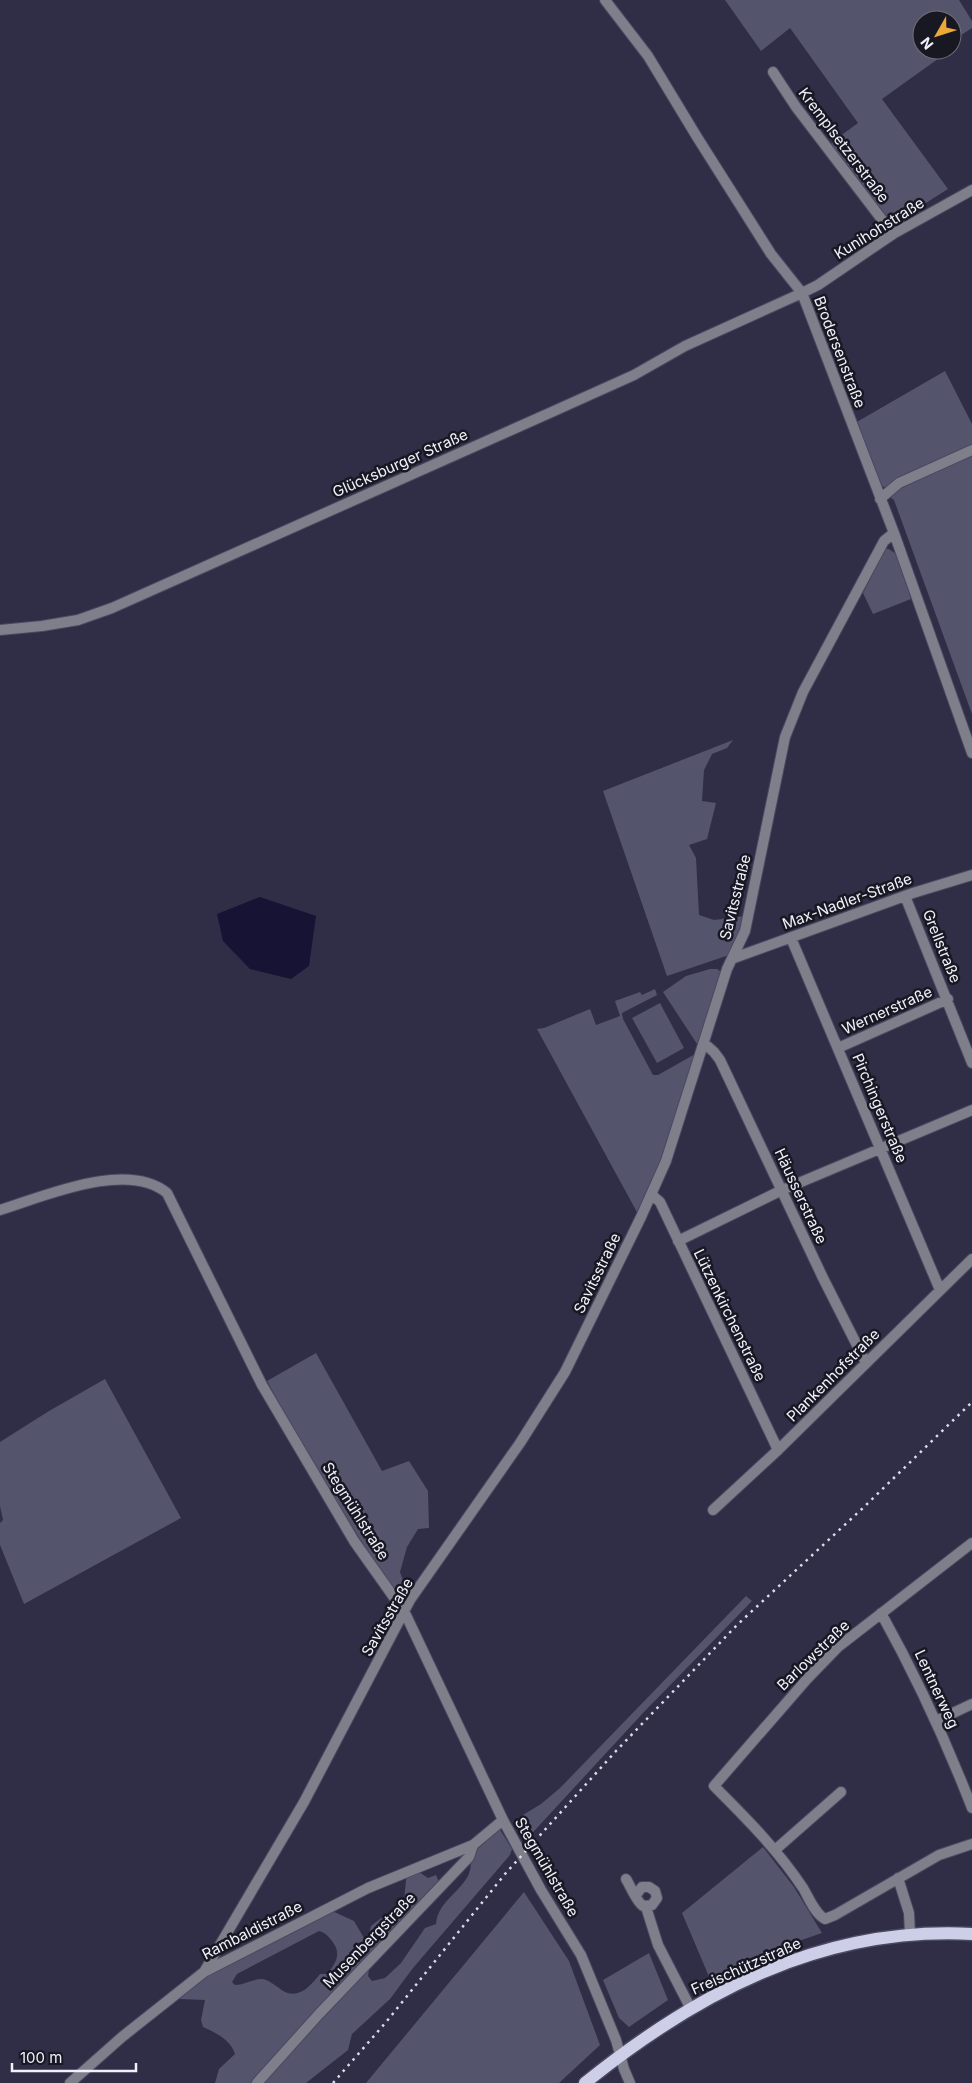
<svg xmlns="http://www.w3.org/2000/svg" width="972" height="2083" font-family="Inter,sans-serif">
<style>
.green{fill:#54546d;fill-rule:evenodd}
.water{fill:#171335}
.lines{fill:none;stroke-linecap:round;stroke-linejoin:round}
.minor-casing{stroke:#4a4960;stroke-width:12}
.major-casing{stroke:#4a4960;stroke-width:15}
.minor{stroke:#7f7f8c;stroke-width:10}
.major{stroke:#cdcee8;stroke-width:12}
.rail{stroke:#dcdcea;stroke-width:2.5;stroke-dasharray:2.5 5;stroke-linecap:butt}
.labels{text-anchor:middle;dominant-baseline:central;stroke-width:5;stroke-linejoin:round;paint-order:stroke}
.street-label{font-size:15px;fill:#f1f1fe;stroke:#181822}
</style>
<rect width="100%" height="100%" fill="#2f2e46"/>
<path class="green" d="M725 0H959L972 21V28L952 41V20H922V50H939L942 56 882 99 948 189 899 220 889 222 831 146 832 142 858 123 790 28 761 51Z
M945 371 972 424V446L891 486 884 487 878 485 855 423Z
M972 454V714L894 500 890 497 894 491Z
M885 549H889L896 554 911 599 873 614 863 593Z
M733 740 727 748 712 754 704 770 702 801 716 803 707 839 689 845 696 858 699 915 714 920 745 916 732 954 667 976 603 791Z
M710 969H717L720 971V975L699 1047 663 992 686 976Z
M655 989 657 995 622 1013 623 1019 653 1075H658L697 1053 662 1160 638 1214 537 1029 544 1028 590 1009 596 1025 620 1016 615 1001 640 992 642 995Z
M660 1003 684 1048 657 1063 632 1018Z
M316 1353 382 1471 409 1461 428 1491 429 1528 418 1529 407 1547 400 1572 409 1596 406 1600 401 1601C352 1530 308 1457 267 1381Z
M105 1379 181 1518 24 1604 0 1545V1523L3 1520 0 1506V1442L49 1411Z
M746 1596 752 1601 644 1712 524 1842 513 1821 541 1804 560 1788Z
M499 1828 512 1849 510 1855 413 1968 390 1999 352 2034 348 2050 306 2083H215L219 2069 235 2054C230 2039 216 2033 203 2027L201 2020 205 2000 180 1999 179 1994 191 1984 330 1910 354 1921 364 1938 369 1934 371 1926C382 1917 393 1910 404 1901L406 1880 410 1871 416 1870 428 1878 436 1875 439 1882 369 1970 368 1976 372 1981 385 1978 401 1963 425 1928 436 1924C438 1902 458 1894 468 1876 471 1870 471 1861 472 1853L486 1842 489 1833ZM319 1931C326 1933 328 1936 332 1941 342 1954 336 1963 327 1974H320C309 1988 296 2002 279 1988 273 1984 269 1980 262 1979 253 1979 244 1985 235 1985L232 1982 237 1974Z
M763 1847 794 1887 822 1933 764 1953 710 1979 682 1913Z
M524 1892 569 1961 600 2045 559 2083H366Z
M649 1953 668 2000 629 2027 619 2018 603 1980Z"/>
<path class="water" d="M260 897 316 916 309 966 291 979 250 969 223 941 217 914Z"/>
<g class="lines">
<defs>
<path id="minor" d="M605 0 648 56 697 137 771 254 802 293 894 533 972 753
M773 72 796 107 893 234
M880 499 899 483 972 450
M0 630 42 626 78 620 112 608 554 411 634 375 685 346 802 293 818 285 893 234 972 190
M905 896 972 1063
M791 938 940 1290
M734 958 913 893 972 875
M705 1044 714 1052 720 1060 823 1278 866 1363
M838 1048 948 999
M652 1195 660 1202 778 1450
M0 1210C45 1196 127 1160 167 1193L262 1385 354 1541 405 1613 503 1820 541 1890 581 1955 616 2040 624 2069 630 2083
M678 1241 782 1190 972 1110
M713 1510 778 1450 972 1259
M972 1543 838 1647 807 1679 714 1786C746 1818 778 1850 803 1888 809 1898 815 1914 825 1919L835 1915 939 1855 972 1844
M881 1613C916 1676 946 1741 972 1808
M936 1721 972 1704
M775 1850 841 1792
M898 1878 909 1913 910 1934
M626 1879C631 1887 636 1901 643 1906L652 1905 657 1898 655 1891 649 1887H642L636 1895
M646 1907 658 1945 691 2009
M204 1972 304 1802 410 1600 520 1443 565 1372 641 1217 666 1161 727 969 745 931 785 737 803 692 884 541 894 533
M70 2083 122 2037 204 1972 368 1888 473 1845
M257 2083 319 2014 469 1857 473 1845 503 1820"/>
<path id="major" d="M585 2083C698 1992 823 1926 972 1934"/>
</defs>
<use href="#minor" class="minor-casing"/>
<use href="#major" class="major-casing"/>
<use href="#minor" class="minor"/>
<use href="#major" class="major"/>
<path class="rail" d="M333 2083 387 2021 505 1874 616 1751 737 1625 864 1507 972 1402"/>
</g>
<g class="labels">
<g class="street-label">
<text transform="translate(844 145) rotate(53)">Kremplsetzerstraße</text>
<text transform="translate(879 228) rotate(-32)">Kunihohstraße</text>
<text transform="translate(840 352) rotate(69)">Brodersenstraße</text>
<text transform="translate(400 463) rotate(-24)">Glücksburger Straße</text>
<text transform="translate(735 897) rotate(-76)">Savitsstraße</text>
<text transform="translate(847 901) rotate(-20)">Max-Nadler-Straße</text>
<text transform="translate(942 946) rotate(68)">Grellstraße</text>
<text transform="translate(887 1010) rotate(-24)">Wernerstraße</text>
<text transform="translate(880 1108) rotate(67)">Pirchingerstraße</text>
<text transform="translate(801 1196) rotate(65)">Häusserstraße</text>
<text transform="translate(597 1273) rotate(-64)">Savitsstraße</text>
<text transform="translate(730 1315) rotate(64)">Lützenkirchenstraße</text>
<text transform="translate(833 1375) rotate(-45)">Plankenhofstraße</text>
<text transform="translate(356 1511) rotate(58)">Stegmühlstraße</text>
<text transform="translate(387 1617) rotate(-60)">Savitsstraße</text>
<text transform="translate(813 1655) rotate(-44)">Barlowstraße</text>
<text transform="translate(937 1689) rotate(65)">Lentnerweg</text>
<text transform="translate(547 1867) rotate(60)">Stegmühlstraße</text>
<text transform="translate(252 1930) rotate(-27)">Rambaldistraße</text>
<text transform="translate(369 1940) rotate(-46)">Musenbergstraße</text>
<text transform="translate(746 1966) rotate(-24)">Freischützstraße</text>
</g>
</g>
<g transform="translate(937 35) rotate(231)"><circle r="24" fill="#181822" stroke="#6f6f7a"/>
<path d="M0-4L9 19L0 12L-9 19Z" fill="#eca93a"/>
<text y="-8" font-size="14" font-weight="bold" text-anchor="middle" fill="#f1f1fe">N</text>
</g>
<path d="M12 2063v8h124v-8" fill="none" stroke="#f1f1fe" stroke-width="2.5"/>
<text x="20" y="2063" font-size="15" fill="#f1f1fe" stroke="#181822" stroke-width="4" paint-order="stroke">100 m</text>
</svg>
